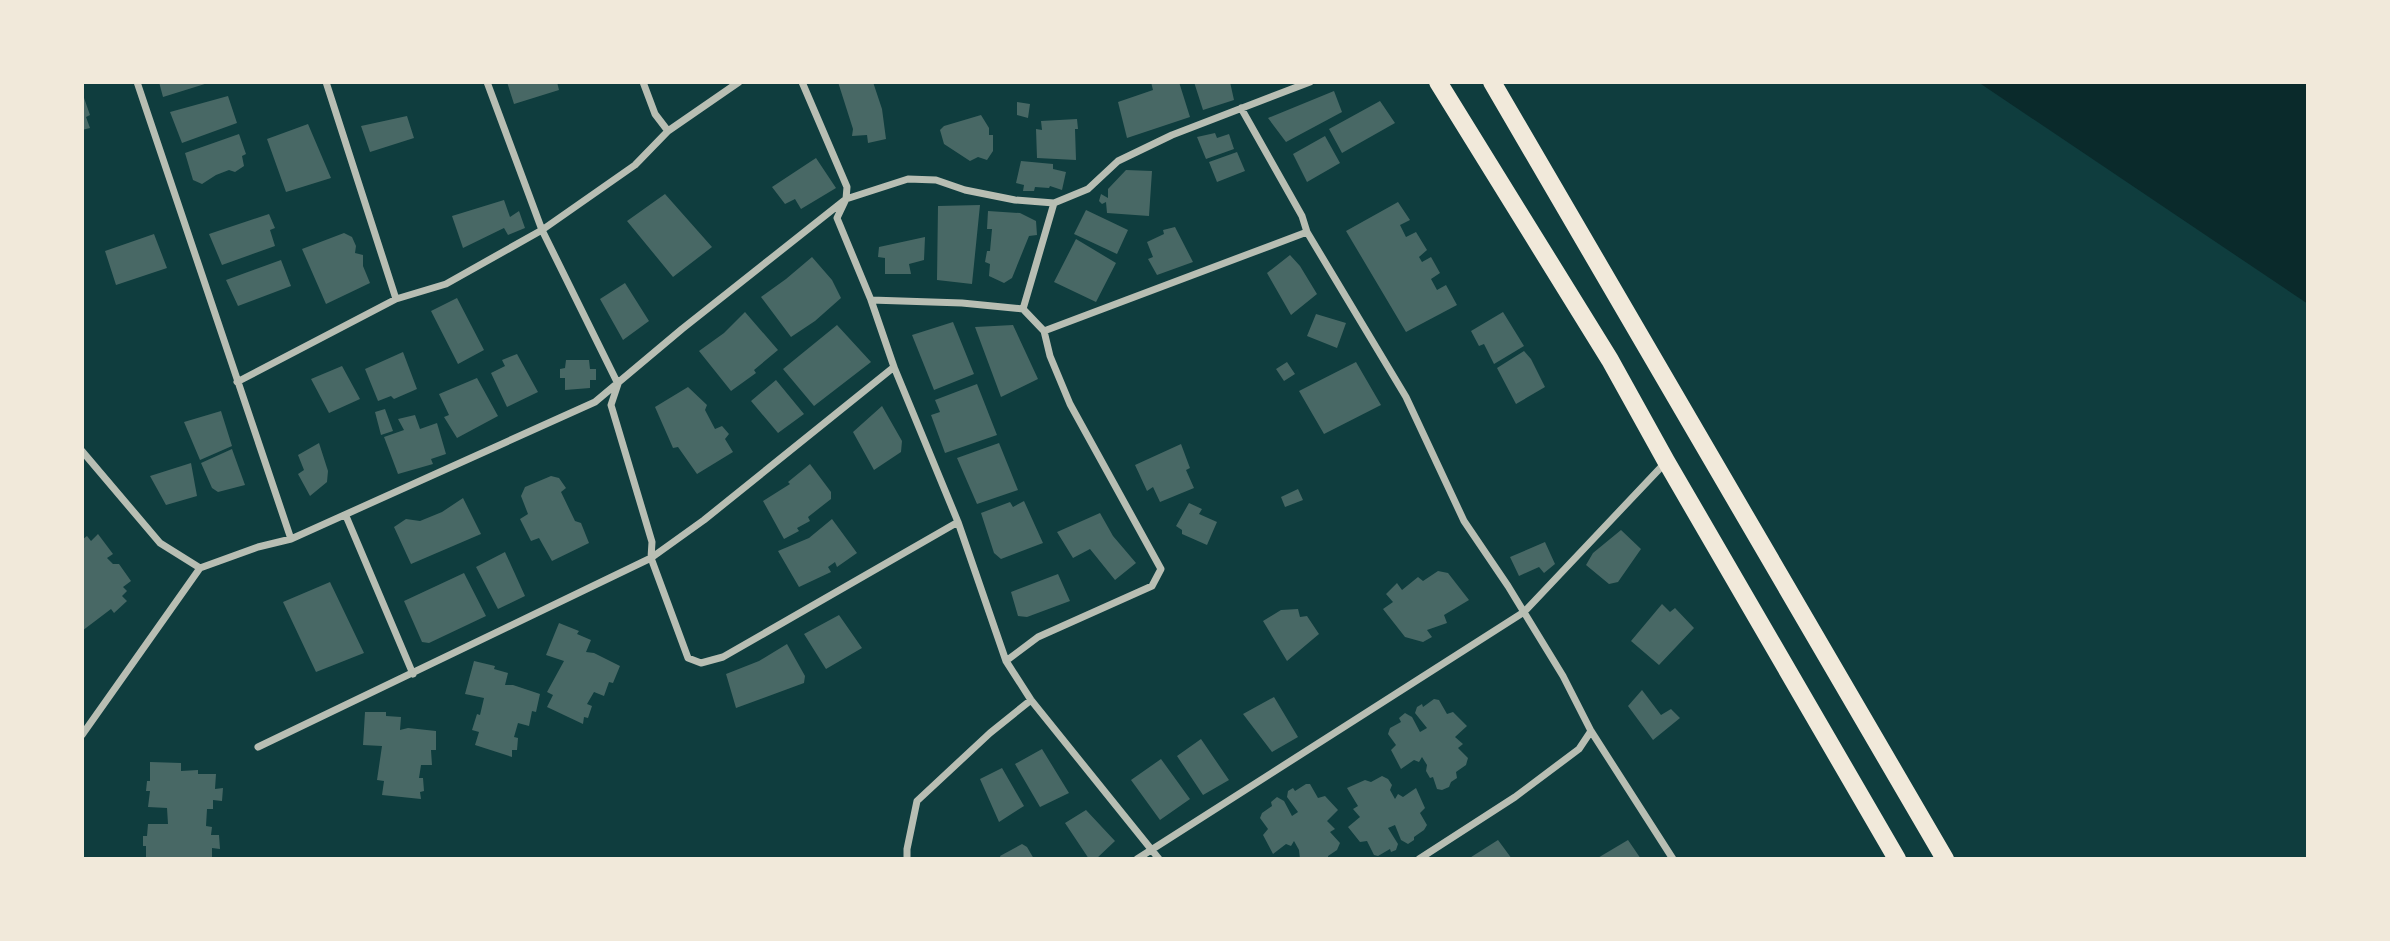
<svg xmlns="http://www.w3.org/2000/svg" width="2390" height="941" font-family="Helvetica,sans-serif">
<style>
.water{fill:#0a2a2b}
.building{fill:#486865}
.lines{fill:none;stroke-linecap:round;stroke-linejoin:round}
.minor{stroke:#b8beb3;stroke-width:7}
.trunk{stroke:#f1e9da;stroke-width:18}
</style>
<rect width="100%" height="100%" fill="#0f3d3e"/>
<path class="water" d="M1978 82H2308V304Z"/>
<path class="building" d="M159 82H208V83L163 97Z
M507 82H557L559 90 514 104Z
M838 82H873L882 109 886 139 868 143 867 135 852 136 853 129Z
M1151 82H1179L1190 117 1127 138 1118 102 1153 90Z
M1194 82H1230L1234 100 1203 110Z
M1334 91 1342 112 1286 142 1268 118Z
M83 95 90 115 86 117 90 128 82 130Z
M228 96 237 123 182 143 170 112Z
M1380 101 1395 123 1342 153 1329 129Z
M1017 102 1030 104 1028 118 1017 115Z
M981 115 989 128V135H993V151L987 160 978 157 970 161 944 144 940 130 944 126Z
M407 116 414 138 370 152 361 126Z
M1077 119 1078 129H1075L1076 160 1037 158 1036 129 1042 130 1041 121Z
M308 124 331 178 286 192 267 139Z
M1215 133 1217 138 1229 134 1234 149 1206 159 1197 137Z
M239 134 246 154 242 156 244 166 235 172 229 170 216 175 202 184 193 180 185 153Z
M1325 136 1340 163 1307 182 1293 154Z
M1237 152 1245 171 1217 182 1209 162Z
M816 158 836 188 801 209 795 199 785 204 772 187Z
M1021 161 1053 164V169L1066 172 1062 190 1050 186 1049 188 1035 187 1034 191H1023L1024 185 1016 183Z
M1126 170 1152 171 1149 216 1107 213 1106 202 1102 204 1099 201 1101 194 1108 198V189Z
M665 194 712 247 673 277 627 221Z
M504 200 510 217 519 211 525 228 508 235 504 228 463 248 452 216Z
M1398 202 1410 220 1400 225 1406 237 1416 232 1427 250 1419 257 1422 262 1431 257 1440 273 1431 279 1437 290 1446 285 1457 305 1406 332 1346 231Z
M980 205 972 284 937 280 938 206Z
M1086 210 1128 230 1117 254 1074 234Z
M988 211 1020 213 1036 221 1037 235 1029 236 1012 278 1004 283 989 276 990 264 985 262 987 251H990L992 229H987Z
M269 214 275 228 270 230 275 246 222 265 209 234Z
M1175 227 1193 262 1157 275 1148 259 1153 257 1147 242 1164 234 1163 230Z
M344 233 352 237 356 246 355 253 363 255V266L370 283 326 304 302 249Z
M154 234 167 268 116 285 105 251Z
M925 237 924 260 909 264 911 274H885V258L878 257 879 247Z
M1076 239 1116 263 1096 302 1054 282Z
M1290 255 1300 266 1317 294 1291 315 1267 273Z
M812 257 832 280 841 298 815 321 791 337 761 297 786 279Z
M281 260 291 286 238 306 226 280Z
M625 283 649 321 623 340 600 299Z
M457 298 484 350 458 364 431 311Z
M745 312 778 350 754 370 756 373 731 391 699 351 724 333Z
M1503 312 1524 346 1494 364 1484 344 1479 346 1471 331Z
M1316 314 1346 323 1337 348 1307 336Z
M953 322 974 374 934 390 912 335Z
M837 325 871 362 814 406 783 369Z
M1013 325 1038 379 1001 397 975 327Z
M1524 351 1531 359 1545 387 1516 404 1497 368Z
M403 352 417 389 394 399 391 396 378 401 365 369Z
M517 354 538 392 507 407 491 373 505 366 502 360Z
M566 360H589L590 369H596V380H590V388L565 390V378H560V369L565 368Z
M1287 362 1295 374 1284 381 1276 369Z
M1356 362 1381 405 1324 434 1299 391Z
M342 366 360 399 329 413 311 379Z
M477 378 498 416 457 438 444 417 449 415 439 394Z
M776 380 804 414 778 433 751 401Z
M977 384 997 435 945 453 931 415 940 412 935 400Z
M688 387 707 405 705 410 715 429 722 426 729 434 725 439 733 452 697 474 678 447 673 448 655 407Z
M882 406 902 441 901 452 874 470 853 432Z
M385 409 393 431 381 435 375 412Z
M221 411 232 446 200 460 184 422Z
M415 415 420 429 437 423 446 454 431 459 433 464 398 474 384 437 404 430 398 419Z
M319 443 328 471 327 482 310 496 298 474 304 470 298 455Z
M999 443 1018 490 977 504 957 458Z
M1181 444 1190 468 1186 470 1194 488 1160 502 1153 487 1147 491 1135 465Z
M232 449 245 485 218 492 212 488 201 463Z
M191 463 197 496 166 505 150 476Z
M810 464 831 492V499L808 517 810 521 797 528 799 531 784 539 763 501 790 484 788 482Z
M551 476 559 478 566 488 561 492 575 521 581 523 589 543 552 561 539 538 531 541 520 519 528 514 521 496 525 487Z
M1298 489 1303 500 1285 507 1281 497Z
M463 498 481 534 411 564 394 527 406 519 420 521 442 512Z
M1024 501 1043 543 1001 559 994 553 981 513 1010 502 1013 507Z
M1189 503 1202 509 1199 514 1217 522 1207 545 1182 534V530L1176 526Z
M1100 513 1113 536 1136 563 1115 580 1090 549 1073 558 1057 532Z
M832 519 857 553 837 567 835 562 828 567 831 572 799 587 778 551 809 538Z
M1621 530 1641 549 1618 582 1609 584 1586 565 1593 553Z
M98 534 113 554 107 558 113 564H119L131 581 123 587 127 591 122 596 127 601 114 613 111 609 82 631V540L87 536 91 541Z
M1545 542 1555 564 1544 573 1539 567 1519 576 1510 557Z
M505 552 525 596 498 609 476 567Z
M1438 571 1448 573 1469 600 1444 615 1447 623 1427 630 1432 637 1423 642 1405 637 1383 609 1393 602 1386 594 1397 583 1402 590 1418 577 1423 581Z
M464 573 486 616 429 643 422 642 404 601Z
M1058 574 1070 601 1027 617 1018 616 1011 592Z
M330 582 364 653 316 672 283 602Z
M1662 604 1670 612 1675 608 1694 628 1659 665 1631 641Z
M1298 609 1300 617 1307 616 1319 634 1287 661 1263 621 1281 610Z
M839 615 862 648 826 669 804 634Z
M559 623 579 631 577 634 591 640 586 652 594 653 620 666 613 683 609 682 604 696 594 692 587 704 592 706 588 718 584 717 583 724 547 707 553 695 547 692 564 661 546 655Z
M787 644 805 676 804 683 736 708 726 674 759 661Z
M474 661 495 666 494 669 508 673 505 685H513L540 694 536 712 532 711 529 726 518 723 514 737 518 738 517 750H512V757L475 745 479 732 472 730 477 714 480 715 484 698 465 694Z
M1642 690 1661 715 1671 709 1680 718 1653 740 1628 706Z
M1274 697 1298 737 1272 752 1243 714Z
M1434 699 1439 700 1447 714 1453 712 1467 726 1455 737 1463 744 1458 748 1468 758 1466 765 1456 772 1457 778 1451 782 1449 787 1442 790 1437 789 1433 777 1430 778 1426 771 1427 765 1422 757 1419 762 1414 760 1401 769 1391 750 1396 745 1388 734 1390 728 1401 722 1399 718 1405 713 1412 717 1420 732 1427 728 1415 713 1417 707 1422 704 1423 707Z
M365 712H386V716L401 717 400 730 408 728 436 731V750H431L432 765H421L419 778H423L424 791 420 792 421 799 382 795 384 781 377 780 382 746 363 745Z
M1201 739 1229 780 1203 795 1177 756Z
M1042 749 1069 793 1040 807 1015 764Z
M1161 759 1190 799 1160 820 1131 780Z
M150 762 181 763V771L198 770V774H216L215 789 223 788 222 801 213 800V809H207L206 826 212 827 211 835H219L220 849 212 848V859H146V846H143V836H147L148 824H168L167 808 148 807 150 791H146L147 781H150Z
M1002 768 1024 806 999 822 980 779Z
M1382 776 1388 779 1392 785 1390 790 1395 799 1398 794 1403 797 1416 788 1425 808 1420 813 1427 825 1424 830 1414 837V840L1408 844 1401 840 1395 825 1388 828 1398 844 1396 850 1391 852 1390 849 1378 856 1374 855 1367 841 1360 842 1348 827 1360 817 1353 809 1358 806 1347 788 1365 780 1371 782Z
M1306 784H1310L1318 798 1325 796 1338 810 1327 821 1335 829 1330 832 1340 843 1337 850 1328 856V859H1300L1299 850 1294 841 1291 846 1286 844 1273 854 1263 835 1268 829 1260 818 1262 813 1272 806 1271 802 1277 797 1284 801 1292 816 1298 812 1287 797 1288 791 1293 788 1295 791Z
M1086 810 1115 841 1096 859H1089L1065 823Z
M1498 840 1512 859H1468Z
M1628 840 1641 859H1596Z
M1022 844 1027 847 1034 859H1001L1000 856Z"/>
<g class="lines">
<path class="minor" d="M137 82 291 539
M326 82 396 299
M487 82 542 230 618 384 611 405 652 542 651 558 688 658 701 663 723 657 958 522
M643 82 655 114 668 131
M802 82 847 187 846 199 837 218 871 300 894 367 958 522 1006 661 1031 700 1159 859
M1241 108 1302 216 1307 232 1406 397 1464 521 1508 586 1563 676 1591 731 1673 859
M871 300 962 303 1023 309 1044 331 1050 356 1070 404 1161 569 1152 586 1038 637 1006 661
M1023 309 1054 203 1088 189 1118 161 1172 135 1310 82
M1044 331 1307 232
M237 382 396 299 446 284 542 230 635 165 668 131 739 82
M82 451 160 543 200 568 82 735
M346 516 413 674
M200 568 258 547 291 539 595 402 682 329 846 199 908 179 936 180 965 190 1015 200 1054 203
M258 747 651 558 704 520 894 367
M907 859V849L917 801 990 733 1031 700
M1137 859 1524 612 1665 463
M1419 859 1515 797 1579 749 1591 731"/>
<path class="trunk" d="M1438 82 1610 360 1666 461 1897 859
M1492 82 1945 859"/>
</g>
<rect width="2390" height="941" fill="none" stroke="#f1e9da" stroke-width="168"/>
</svg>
